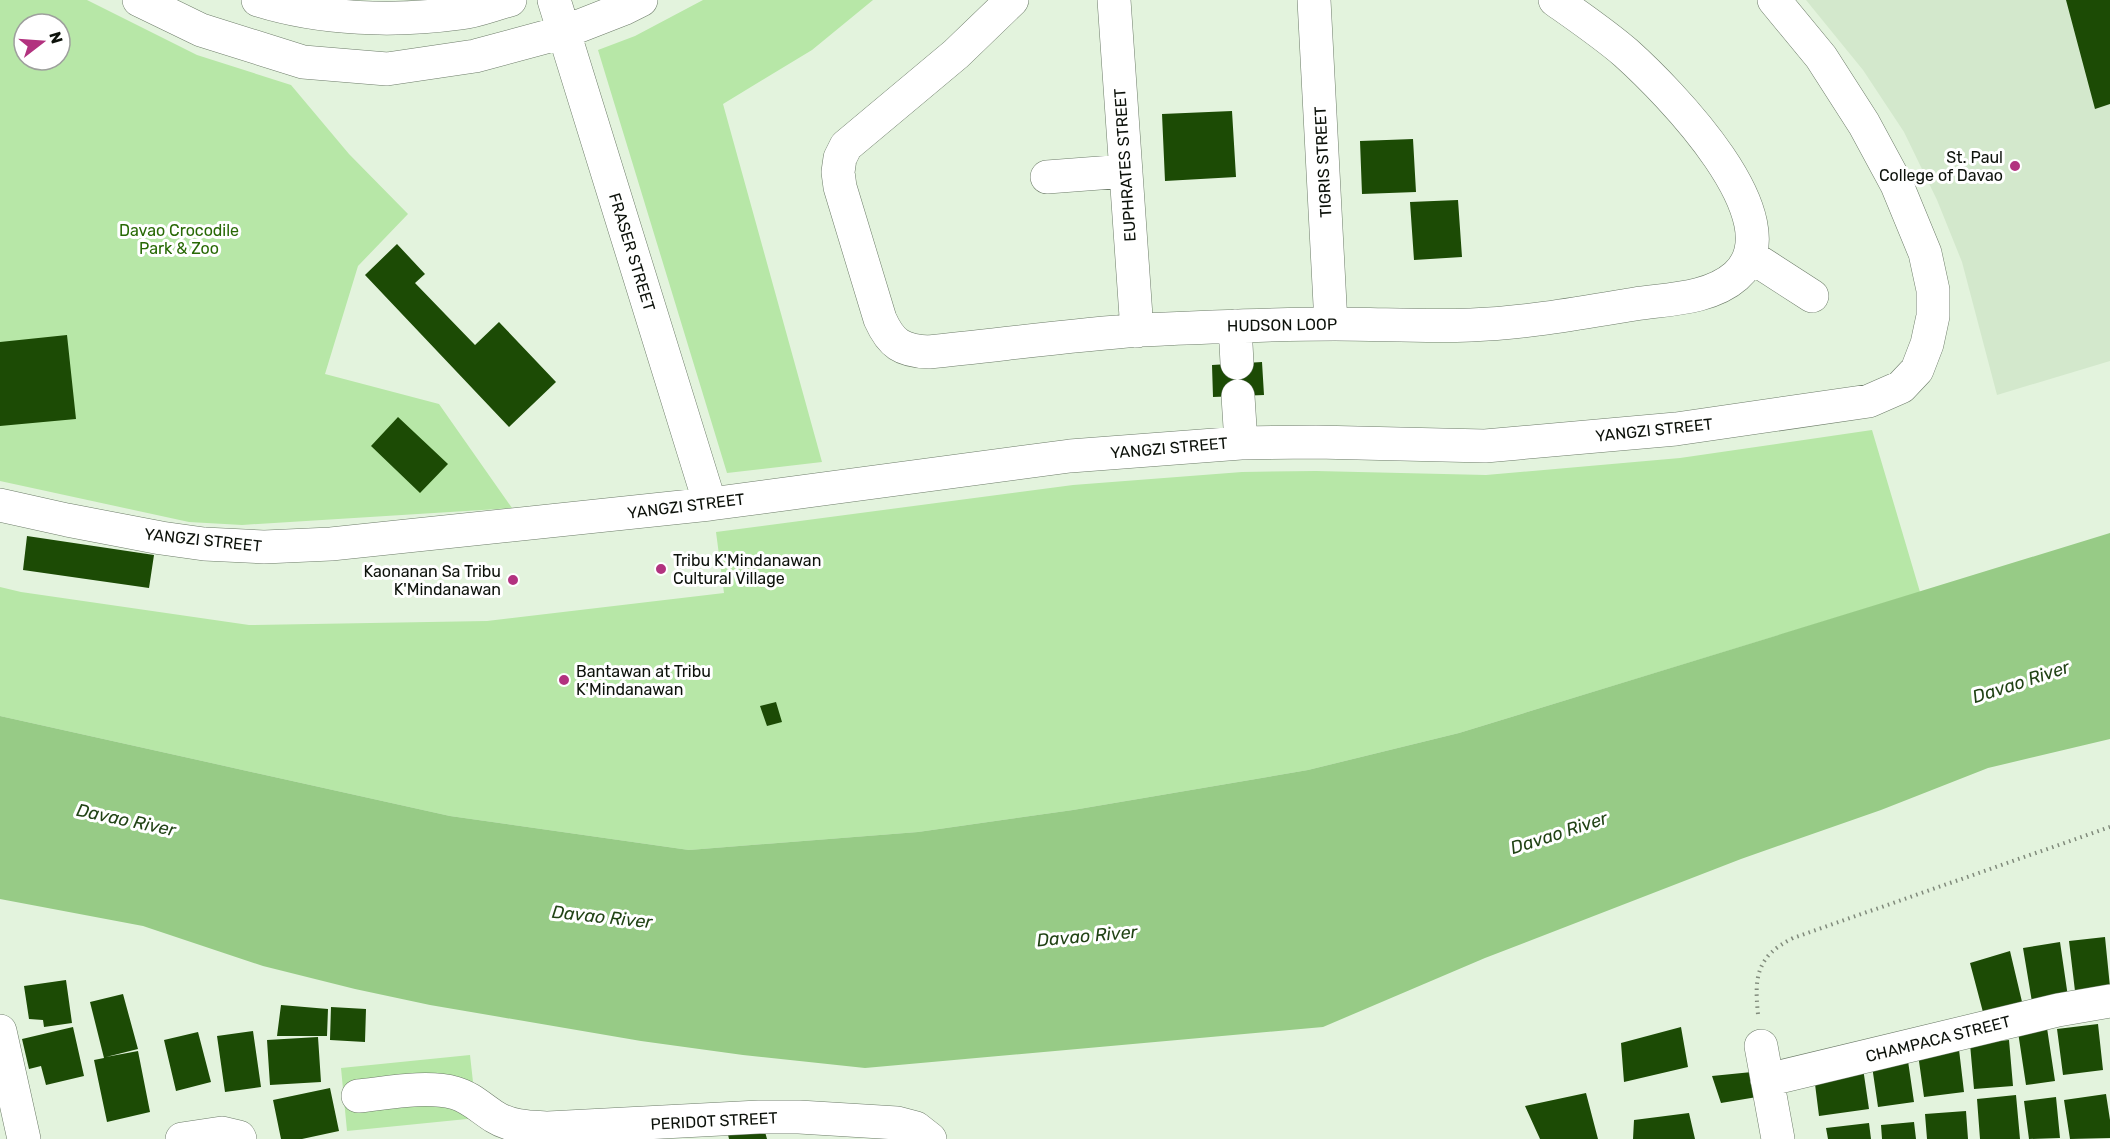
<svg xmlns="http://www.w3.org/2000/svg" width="2110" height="1139" font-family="Rubik,sans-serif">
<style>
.built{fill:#d3e8cc}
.green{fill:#b7e7a7;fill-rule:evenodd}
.water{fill:#97cb86}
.building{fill:#1c4b05}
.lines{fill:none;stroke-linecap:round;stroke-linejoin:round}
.minor-casing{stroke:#6d7c69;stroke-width:34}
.path{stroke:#808a7b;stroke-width:4;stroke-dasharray:1.5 4.5;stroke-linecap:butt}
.minor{stroke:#fff;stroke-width:33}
.poi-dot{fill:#b2327f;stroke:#fff;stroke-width:2}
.labels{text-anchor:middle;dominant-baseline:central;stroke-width:6;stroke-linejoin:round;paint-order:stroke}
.poi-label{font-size:16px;fill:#0d120b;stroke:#fff;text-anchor:end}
.street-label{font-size:16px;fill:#0d120b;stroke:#fff}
.park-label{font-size:16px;fill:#286905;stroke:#fff}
.water-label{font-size:18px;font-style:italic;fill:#214315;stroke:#fff}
</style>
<rect width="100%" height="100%" fill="#e3f3dd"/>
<path class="built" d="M1806 0H2110V361L1997 395 1962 262 1937 200 1904 132 1863 70Z"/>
<path class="green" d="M0 0H87L197 55 291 85 349 154 408 214 358 266 325 374 439 404 512 508 242 525 189 522 0 481ZM24 24H60V60H24Z
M703 0H873L812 50 723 104 822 462 727 473 598 50 635 36Z
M1872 430 1920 592 1459 733 1308 770 1073 810 918 832 689 850 450 816 0 716V587L21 592 249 625 487 621 724 593 716 532 1073 485 1242 472 1316 471 1486 475 1680 458Z
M470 1055 477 1118 347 1131 341 1068Z"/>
<path class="water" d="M2110 533V739L1988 768 1881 810 1741 859 1485 958 1323 1027 865 1068 743 1055 641 1041 430 1005 355 989 263 966 143 926 0 899V716L450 816 689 850 918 832 1073 810 1308 770 1459 733Z"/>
<path class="building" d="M2066 0H2110V104L2095 109Z
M1232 111 1236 177 1165 181 1162 114Z
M1413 139 1416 192 1362 194 1360 141Z
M1458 200 1462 257 1414 260 1410 202Z
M397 244 425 274 415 283 475 345 499 322 556 382 509 427 365 275Z
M67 335 76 419 0 426V342Z
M1262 362 1264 395 1213 397 1212 365Z
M398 417 448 464 420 493 371 446Z
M27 536 154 555 149 588 23 570Z
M776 702 782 722 767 726 760 706Z
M2105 937 2110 987 2075 991 2069 941Z
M2060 942 2068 997 2032 1002 2023 948Z
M2010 951 2023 1006 1984 1016 1970 963Z
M66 980 72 1023 44 1027 43 1020 29 1019 24 986Z
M123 994 138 1049 106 1057 138 1051 150 1112 107 1122 94 1060 104 1058 90 1002Z
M281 1005 328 1009 327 1036H277Z
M331 1007 366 1009 365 1042 330 1040Z
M2098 1024 2103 1070 2063 1075 2057 1029Z
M73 1027 84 1076 46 1085 41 1066 29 1069 22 1039Z
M1681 1027 1688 1067 1624 1082 1621 1043Z
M2047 1028 2055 1081 2026 1085 2018 1032Z
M253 1031 261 1087 225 1092 217 1036Z
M198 1032 211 1082 176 1091 164 1040Z
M318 1037 321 1082 270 1085 267 1040Z
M2009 1040 2013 1086 1974 1089 1970 1044Z
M1958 1041 1964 1092 1924 1097 1917 1047Z
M1908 1061 1914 1102 1878 1107 1872 1066Z
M1863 1068 1869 1109 1819 1116 1814 1076Z
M1752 1072 1757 1097 1721 1103 1712 1076Z
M330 1088 339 1131 302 1139H281L273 1100Z
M1586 1093 1598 1139H1540L1525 1106Z
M2106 1094 2110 1120V1138L2070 1139 2064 1100Z
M2016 1095 2020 1139H1980L1977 1099Z
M2056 1097 2060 1138 2029 1139 2024 1101Z
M1966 1111 1968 1139H1927L1925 1114Z
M1689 1113 1695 1139H1633L1634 1120Z
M762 1121 767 1139H729L727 1130Z
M1914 1122 1916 1139H1882L1881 1125Z
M1869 1123 1871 1139H1828L1826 1128Z"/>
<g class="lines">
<defs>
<path id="minor" d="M139 0 201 30 303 62 387 69 475 56 564 32 623 9 641 0
M258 0C322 20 395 22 461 13 477 11 494 4 510 0
M554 0 710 504
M1012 0 956 54 846 146 840 158 838 172 840 187 880 319C891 344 902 351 929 352 999 345 1070 335 1141 330 1205 327 1270 324 1335 324 1380 324 1426 327 1471 325 1526 323 1581 313 1635 304 1668 299 1710 299 1736 276 1798 221 1666 89 1626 53 1604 34 1579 17 1555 0
M1114 0 1137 331
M1314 0 1331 324
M1047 177 1126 171
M1750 256 1812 296
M1235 326 1237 363
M1238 396 1241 443
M0 505 67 520 161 538 204 544 264 547 331 544 710 504 1070 456 1241 443 1316 442 1485 446 1676 429 1869 401 1901 387 1917 370 1927 344 1933 316V290L1925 253 1897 185 1864 124 1821 57 1774 0
M0 1031 24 1139
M1761 1046 1778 1139
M1767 1080 2058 1010 2110 1001
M358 1096C387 1093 427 1085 455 1093 470 1097 482 1109 495 1117 511 1127 530 1127 548 1128L759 1117H799L897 1123 916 1128 930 1139
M182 1139 222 1133 239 1137 240 1139"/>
</defs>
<use href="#minor" class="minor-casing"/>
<path class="path" d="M1758 1014C1754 976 1757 956 1793 938L2110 827"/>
<use href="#minor" class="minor"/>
</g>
<g class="poi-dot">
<circle cx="2015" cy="166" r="6"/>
<circle cx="661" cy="569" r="6"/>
<circle cx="513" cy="580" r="6"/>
<circle cx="564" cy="680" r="6"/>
</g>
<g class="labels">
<g class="poi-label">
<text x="2003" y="157">St. Paul<tspan x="2003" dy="18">College of Davao</tspan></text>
<text x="673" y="560" text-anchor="start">Tribu K'Mindanawan<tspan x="673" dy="18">Cultural Village</tspan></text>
<text x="501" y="571">Kaonanan Sa Tribu<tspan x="501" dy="18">K'Mindanawan</tspan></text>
<text x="576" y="671" text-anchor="start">Bantawan at Tribu<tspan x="576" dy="18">K'Mindanawan</tspan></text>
</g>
<g class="street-label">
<text transform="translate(1323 162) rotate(-93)">TIGRIS STREET</text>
<text transform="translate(1125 165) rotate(-94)">EUPHRATES STREET</text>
<text transform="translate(632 252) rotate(73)">FRASER STREET</text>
<text transform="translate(1282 325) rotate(-1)">HUDSON LOOP</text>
<text transform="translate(1654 430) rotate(-6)">YANGZI STREET</text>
<text transform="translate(1169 448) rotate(-5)">YANGZI STREET</text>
<text transform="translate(686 506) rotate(-7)">YANGZI STREET</text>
<text transform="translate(203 540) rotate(6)">YANGZI STREET</text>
<text transform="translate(1938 1039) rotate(-14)">CHAMPACA STREET</text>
<text transform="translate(714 1121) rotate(-3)">PERIDOT STREET</text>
</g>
<g class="park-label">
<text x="179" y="230">Davao Crocodile<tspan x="179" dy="18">Park &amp; Zoo</tspan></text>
</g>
<g class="water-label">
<text transform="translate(2021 682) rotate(-18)">Davao River</text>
<text transform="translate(126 820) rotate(12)">Davao River</text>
<text transform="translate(1559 833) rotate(-18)">Davao River</text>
<text transform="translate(602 917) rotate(6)">Davao River</text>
<text transform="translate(1087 936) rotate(-5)">Davao River</text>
</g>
</g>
<g transform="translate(42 42) rotate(73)"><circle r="28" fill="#ffffff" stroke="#9ea09d" stroke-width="1.5"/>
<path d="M0-4.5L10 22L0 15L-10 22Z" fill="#b2327f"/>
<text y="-9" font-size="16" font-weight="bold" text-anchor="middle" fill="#0d120b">N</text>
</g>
</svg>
